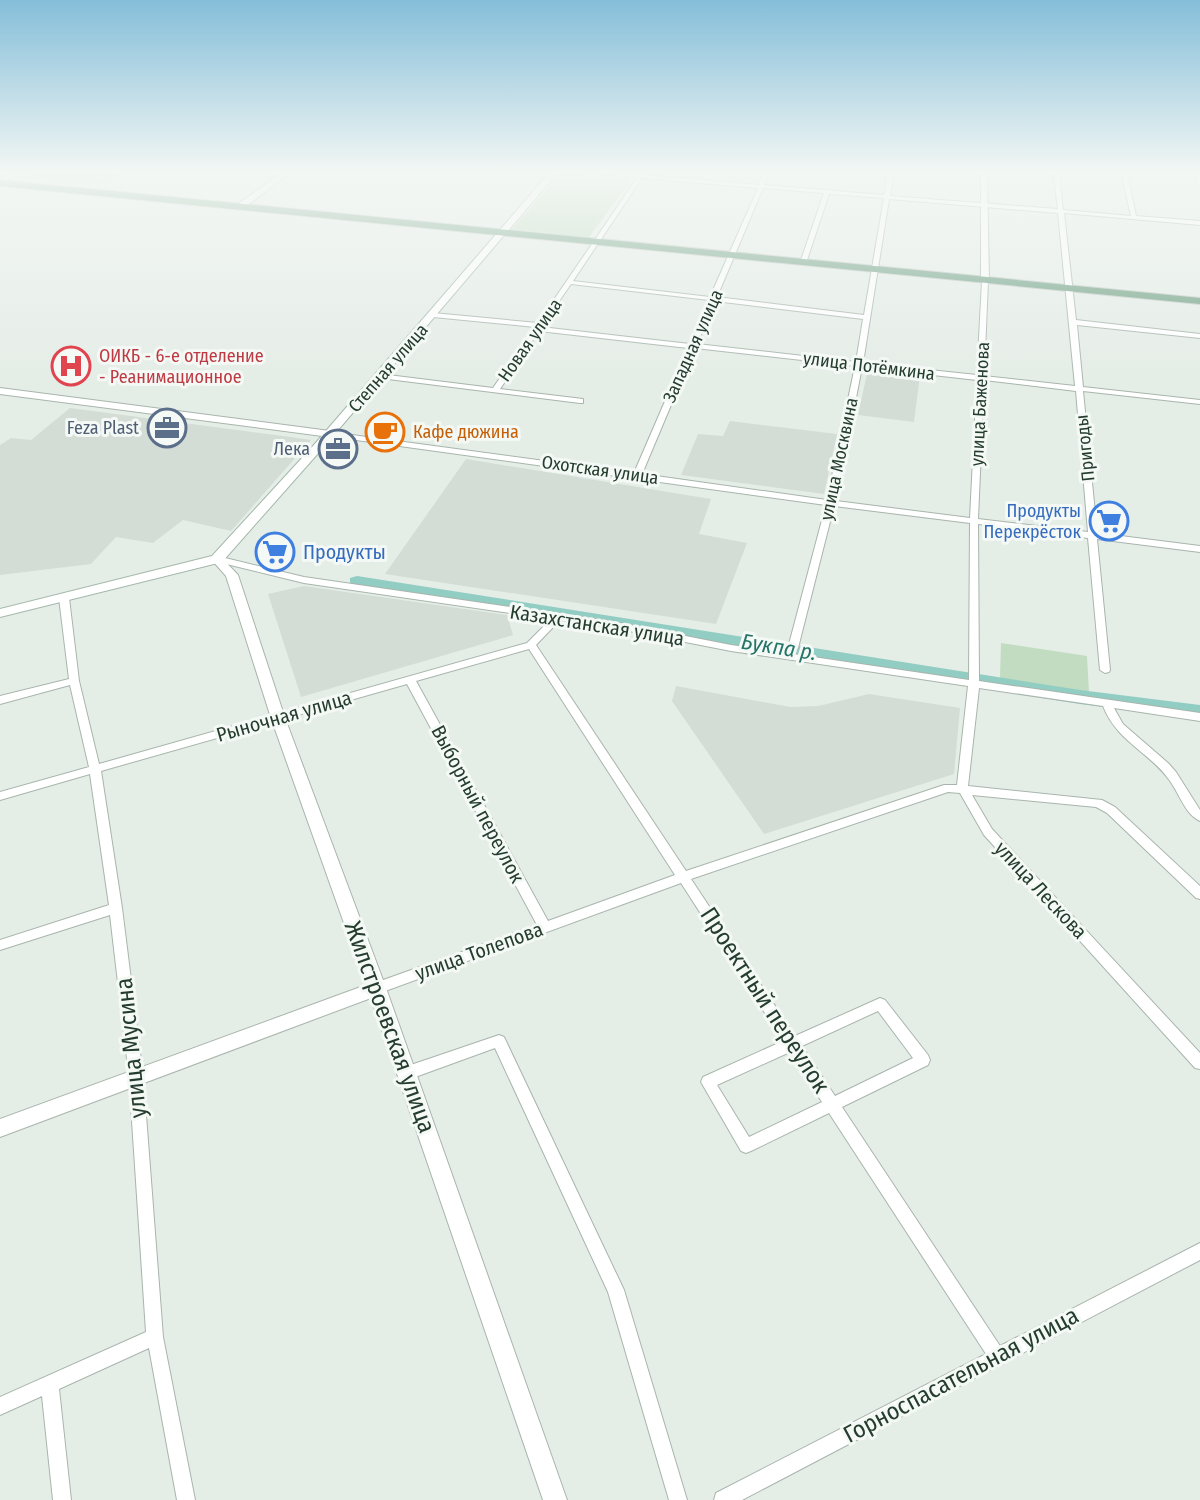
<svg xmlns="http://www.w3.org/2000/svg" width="1200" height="1500" font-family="'Fira Sans Condensed',sans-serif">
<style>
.built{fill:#d3ddd5}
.green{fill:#c1dcc0}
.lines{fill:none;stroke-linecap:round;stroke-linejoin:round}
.river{fill:#92cdc3;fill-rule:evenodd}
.minor-casing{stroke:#a8b5ac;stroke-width:2}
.tertiary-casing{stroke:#a8b5ac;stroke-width:2}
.secondary-casing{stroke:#a4b8ab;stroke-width:2}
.primary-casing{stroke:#c2c9c5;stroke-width:2}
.minor{fill:#fff;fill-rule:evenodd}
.tertiary{fill:#fff;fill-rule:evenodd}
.secondary{fill:#fff;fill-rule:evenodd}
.primary{fill:#6d9e82;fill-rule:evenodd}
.labels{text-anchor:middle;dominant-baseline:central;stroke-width:6;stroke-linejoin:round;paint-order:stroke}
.far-street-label{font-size:18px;fill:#253d2f;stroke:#f5f9f6}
.far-health-label{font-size:18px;fill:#be3a42;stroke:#f5f9f6;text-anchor:start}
.far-service-label{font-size:18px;fill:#4e5e75;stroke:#f5f9f6;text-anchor:end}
.far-food-label{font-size:18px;fill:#c56008;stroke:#f5f9f6;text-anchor:start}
.far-shop-label{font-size:18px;fill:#366cbe;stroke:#f5f9f6;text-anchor:end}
.shop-label{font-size:20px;fill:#366cbe;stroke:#f5f9f6;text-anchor:start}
.street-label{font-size:20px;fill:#253d2f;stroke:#f5f9f6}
.water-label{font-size:22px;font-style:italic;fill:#247468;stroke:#f5f9f6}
.near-street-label{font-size:24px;fill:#253d2f;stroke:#f5f9f6}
</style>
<rect width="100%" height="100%" fill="#e5ede7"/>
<path class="built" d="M34 173V172L121 173 101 184 26 177Z
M868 369 920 375 914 422 858 415Z
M70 408 291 437 311 440 231 531 183 520 153 543 116 537 91 564 0 575V445L11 438 31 440Z
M730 421 837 434 824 494 681 475 698 434 723 436Z
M466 459 711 499 699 534 747 543 716 624 385 574Z
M304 586 507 615 513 635 301 697 268 594Z
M676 686 790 707 818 706 869 694 960 708 954 774 764 834 672 701Z"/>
<path class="green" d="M561 173 632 179 589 237 512 229Z
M1001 643 1087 656 1089 693 1000 678Z"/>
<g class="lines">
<path class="river" d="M357 576 1080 690 1200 705V719L1080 704 350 586V578Z"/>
<defs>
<path id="minor" d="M13 172H20L0 184V180Z
M586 172 640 175 641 172H646L644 175 759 185 764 172H769L764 185 884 195 888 172H894L890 196 1058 209 1053 172H1059L1063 210 1131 216 1121 172H1127L1136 216 1200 221V225L1064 213 1076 320 1200 334V338L1077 325 1083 387 1200 400V404L1083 391 1097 533 1200 546V552L1097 539 1110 670 1109 672 1105 673 1100 670 1088 538 978 524 979 681 1200 713V721L1114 708 1123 724 1168 763 1176 772 1200 810V821C1185 814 1180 795 1170 781 1150 752 1117 742 1103 706L979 688 968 786 1102 800 1115 807 1200 886V899L1196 898 1107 813 1096 807 972 795 992 829 1200 1053V1069L1195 1068 984 835 960 793 948 792 691 879 795 1036 880 998 885 1000 928 1055 930 1060 928 1065 842 1107 1000 1346 1200 1243V1260L742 1500H714L716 1493 986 1354 829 1113 751 1151 746 1153 741 1151 701 1082 703 1077 783 1041 681 883 377 994 372 992 370 988 372 984 537 925 407 684 101 771 122 908 143 1076 163 1337 195 1500H177L149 1348 59 1389 71 1500H53L42 1396 0 1415V1397L146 1332 129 1076 110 915 0 950V940L109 905 90 774 0 800V792L89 767 70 685 0 704V696L69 679 59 598 61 596 64 595 69 598 79 681 99 764 527 643 551 619 304 583 214 561 212 559 217 556 304 577 614 622 731 645 969 680 970 523 834 506 798 648 793 651 788 648 826 505 327 436 326 434 330 432 634 473 688 348 539 331 500 389 583 399V403H580L380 378 376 376 380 374 493 388 535 327 433 317 430 315 433 313 538 323 637 178ZM642 178 758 188 710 297 573 281ZM763 188 824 193 800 263 803 265 806 263 829 194 884 198 864 315 717 297ZM889 199 1058 213 1075 386 984 376 988 281 985 279 982 281 977 375 863 363ZM571 284 709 300 690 344 541 327ZM715 301 863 319 856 362 697 344ZM695 348 855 366 827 500 642 474ZM862 367 977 380 970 518 836 501ZM984 380 1076 391 1088 532 978 519ZM560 620 614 628 731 651 968 686 957 785H944L686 871 536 645ZM529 649 675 875 548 921 416 681ZM878 1011 913 1058 835 1096 802 1046ZM790 1052 822 1102 749 1137 717 1085Z
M1195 172H1200V184L1197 182Z
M499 1035 504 1037 624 1290 687 1500H669L608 1292 495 1048 407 1080 402 1078 400 1073 402 1068Z"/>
<path id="tertiary" d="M283 172H291L244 208H238V204Z
M981 172H987L989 281 985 283 981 281Z
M0 388 330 431 335 434 330 437 0 394Z
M217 556 221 557 238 575 285 718 386 988 567 1500H543L371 998 0 1137V1119L366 985 271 718 226 576 211 559Z"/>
<path id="secondary" d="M550 172H558L321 450 222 562 0 617V609L212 556 313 446Z"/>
<path id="primary" d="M0 180 1200 298V304L0 186Z"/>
</defs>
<use href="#minor" class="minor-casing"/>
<use href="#tertiary" class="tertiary-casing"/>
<use href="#secondary" class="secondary-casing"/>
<use href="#primary" class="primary-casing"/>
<use href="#minor" class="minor"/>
<use href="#tertiary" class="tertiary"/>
<use href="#secondary" class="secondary"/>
<use href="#primary" class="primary"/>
</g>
<linearGradient id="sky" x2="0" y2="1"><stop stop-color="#85bed9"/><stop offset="0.45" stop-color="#f3f7f4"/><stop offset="1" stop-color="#f3f7f4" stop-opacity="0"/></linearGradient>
<rect width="1200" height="382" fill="url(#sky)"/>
<defs>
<symbol id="hospital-ring" viewBox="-11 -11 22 22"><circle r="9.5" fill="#f5f9f6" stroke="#e0444e" stroke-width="1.5"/><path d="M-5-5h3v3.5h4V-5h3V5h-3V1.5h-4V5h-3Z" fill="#e0444e"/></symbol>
<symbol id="office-ring" viewBox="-11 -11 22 22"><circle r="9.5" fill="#f5f9f6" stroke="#5c6f8a" stroke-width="1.5"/><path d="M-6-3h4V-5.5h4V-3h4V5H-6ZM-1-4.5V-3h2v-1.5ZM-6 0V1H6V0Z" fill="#5c6f8a"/></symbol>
<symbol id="cafe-ring" viewBox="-11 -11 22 22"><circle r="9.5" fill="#f5f9f6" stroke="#e8710a" stroke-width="1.5"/><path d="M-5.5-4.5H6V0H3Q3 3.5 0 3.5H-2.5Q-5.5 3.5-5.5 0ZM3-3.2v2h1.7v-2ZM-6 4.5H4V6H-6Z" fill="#e8710a"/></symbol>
<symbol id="supermarket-ring" viewBox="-11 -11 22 22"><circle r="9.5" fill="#f5f9f6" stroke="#3f7fe0" stroke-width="1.5"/><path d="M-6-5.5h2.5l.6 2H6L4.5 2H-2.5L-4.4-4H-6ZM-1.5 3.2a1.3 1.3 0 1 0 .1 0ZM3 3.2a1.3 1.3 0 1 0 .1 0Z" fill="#3f7fe0"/></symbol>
</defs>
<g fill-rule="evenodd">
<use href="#hospital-ring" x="49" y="344" width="44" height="44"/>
<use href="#office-ring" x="145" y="406" width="44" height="44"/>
<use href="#cafe-ring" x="363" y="410" width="44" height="44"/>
<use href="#office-ring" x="316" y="427" width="44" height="44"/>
<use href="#supermarket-ring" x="1087" y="499" width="44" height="44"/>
<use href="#supermarket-ring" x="253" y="530" width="44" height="44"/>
</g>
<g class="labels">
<g class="far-street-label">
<text transform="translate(530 340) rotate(-55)">Новая улица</text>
<text transform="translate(693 346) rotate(-66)">Западная улица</text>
<text transform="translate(869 366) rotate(7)">улица Потёмкина</text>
<text transform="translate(388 368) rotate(-49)">Степная улица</text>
<text transform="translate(980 404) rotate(-87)">улица Баженова</text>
<text transform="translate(1085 448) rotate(-96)">Пригоды</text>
<text transform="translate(839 459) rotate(-78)">улица Москвина</text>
<text transform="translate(600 470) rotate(8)">Охотская улица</text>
</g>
<g class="far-health-label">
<text x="99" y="356">ОИКБ - 6-е отделение<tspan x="99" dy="21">- Реанимационное</tspan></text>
</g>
<g class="far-service-label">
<text x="139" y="428">Feza Plast</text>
<text x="310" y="449">Лека</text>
</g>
<g class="far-food-label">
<text x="413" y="432">Кафе дюжина</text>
</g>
<g class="far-shop-label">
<text x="1081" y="511">Продукты<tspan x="1081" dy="21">Перекрёсток</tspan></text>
</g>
<g class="shop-label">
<text x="303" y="552">Продукты</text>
</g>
<g class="street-label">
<text transform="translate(597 625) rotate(9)">Казахстанская улица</text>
<text transform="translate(284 716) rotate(-16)">Рыночная улица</text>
<text transform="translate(478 804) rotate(62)">Выборный переулок</text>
<text transform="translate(1041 890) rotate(47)">улица Лескова</text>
<text transform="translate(479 951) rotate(-20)">улица Толепова</text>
</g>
<g class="water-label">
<text transform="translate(779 647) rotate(9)">Букпа р.</text>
</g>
<g class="near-street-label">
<text transform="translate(765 1000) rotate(57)">Проектный переулок</text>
<text transform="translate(390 1027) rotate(70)">Жилстроевская улица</text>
<text transform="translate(131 1048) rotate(-96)">улица Мусина</text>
<text transform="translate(961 1375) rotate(-28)">Горноспасательная улица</text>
</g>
</g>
</svg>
